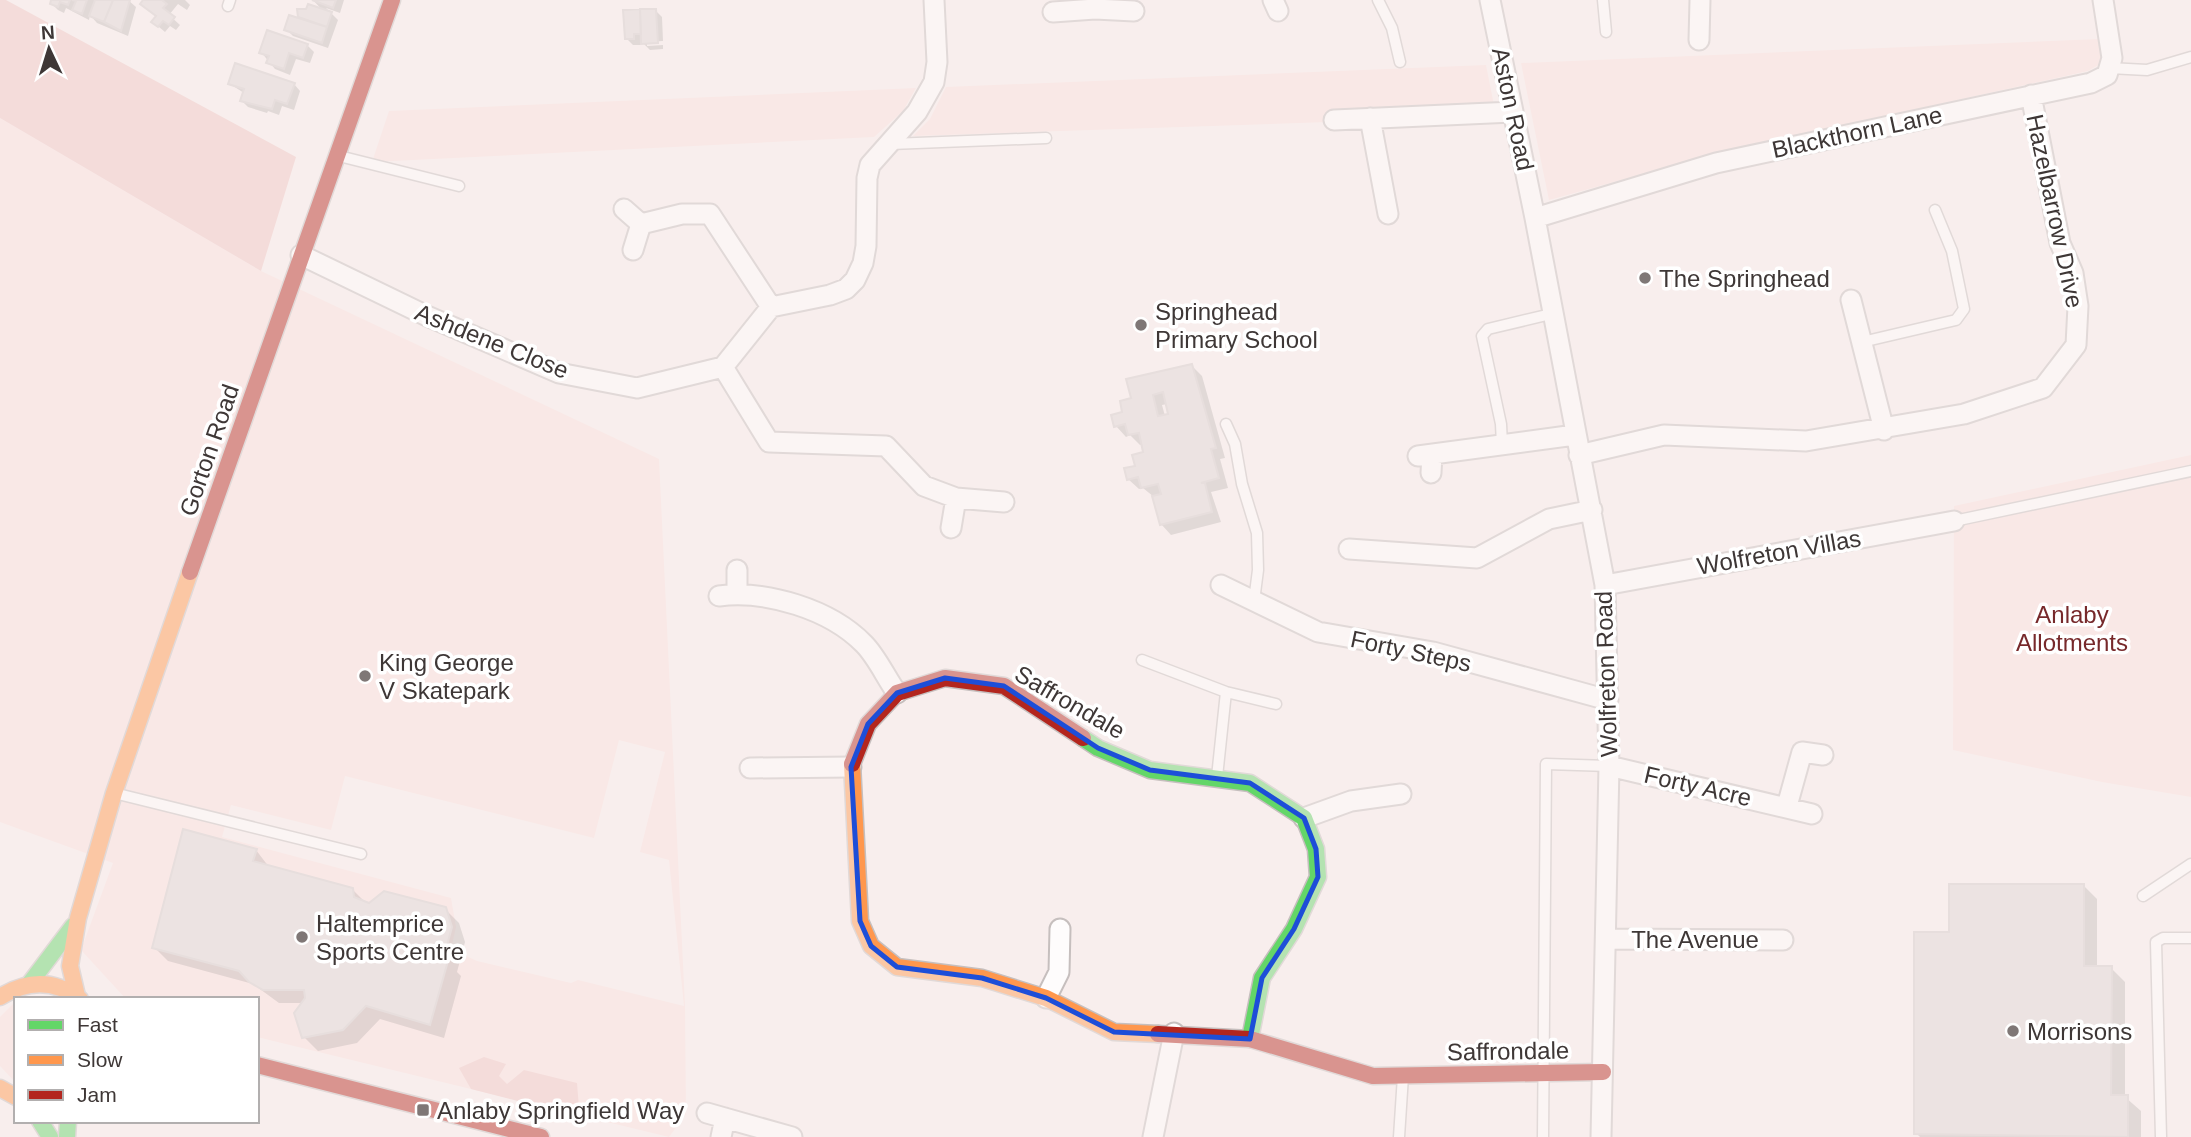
<svg xmlns="http://www.w3.org/2000/svg" width="2191" height="1137" font-family="Helvetica,sans-serif">
<style>
.green{fill:#fbe0de;fill-rule:evenodd}
.forest{fill:#efc6c4}
.shadow{fill:#0003;fill-rule:evenodd}
.building{fill:#ddd5d4;stroke:#d2cac9;stroke-width:2;fill-rule:evenodd}
.lines{fill:none;stroke-linecap:round;stroke-linejoin:round}
.lane-casing{stroke:#c6bfbe;stroke-width:13}
.street-casing{stroke:#c6bfbe;stroke-width:23}
.fast-casing{stroke:#c6bfbe;stroke-width:19}
.slow-casing{stroke:#c6bfbe;stroke-width:19}
.jam-casing{stroke:#c6bfbe;stroke-width:19}
.lane{stroke:#fefcfc;stroke-width:10}
.street{stroke:#fefcfc;stroke-width:19}
.fast{stroke:#63d668;stroke-width:16}
.slow{stroke:#ff974d;stroke-width:16}
.jam{stroke:#b3261e;stroke-width:16}
.marked{fill:none;stroke:#1d4ed8;stroke-width:5;stroke-linejoin:round}
.poi-dot{fill:#7f7776;stroke:#fff;stroke-width:2.5}
.labels{text-anchor:middle;dominant-baseline:central;stroke-width:7;stroke-linejoin:round;paint-order:stroke}
.street-label{font-size:24px;fill:#3e3736;stroke:#fff}
.poi-label{font-size:24px;fill:#3e3736;stroke:#fff;text-anchor:start}
.park-label{font-size:24px;fill:#77292b;stroke:#fff}
</style>
<rect width="100%" height="100%" fill="#f8eeed"/>
<path class="green" d="M2100 39 2104 53 2100 64 2088 71 1715 154 1549 200 1521 63Z
M1486 65 1494 105 1328 112V122L913 136 930 119 946 87Z
M916 88 903 111 874 137 372 162 389 111Z
M0 118 261 271 659 459 685 1006 686 1114 669 1137 257 1037V999H126L81 950 113 863 0 822ZM619 740 665 752 640 852 669 860 684 1006 578 980 571 983 477 961 451 949 456 927 451 898 222 837 231 805 331 830 345 776 594 838Z
M2191 455V797L2102 782 1953 750 1954 506Z
M16 1001V1083L0 1066V1017Z"/>
<path class="forest" d="M0 0H6L296 157 261 271 0 118Z
M484 1057 506 1064 499 1076 507 1084 524 1070 577 1083 579 1108 561 1112 471 1089 459 1068Z"/>
<path class="shadow" d="M53 0H128L136 7 128 36 97 23 90 15 89 20 66 8 64 13 58 10 52 4Z
M145 0H185L190 5 187 10 178 4 169 15 180 25 176 30 170 26 165 32 153 22 157 16Z
M313 0H344L340 13 326 8 338 20 328 48 293 36 286 29 308 23 298 13 323 11Z
M655 10 662 17 663 41 647 42V46L663 45V49L650 50 640 40V45H633L627 39Z
M307 45 314 52 310 63 296 59 290 75 275 69 261 52Z
M230 84H294L300 91 294 110 282 106 279 115 268 111 267 113 248 107 242 101 244 93Z
M1192 366 1202 376 1225 458 1220 459 1228 488 1211 492 1221 522 1171 535 1161 524 1154 497 1143 488 1139 489 1128 479 1146 453 1143 444 1140 445 1130 435 1126 437 1116 426 1133 399ZM1167 404 1170 415 1165 416 1162 405Z
M256 850 269 867 352 889 367 904 445 909 459 923 465 942 457 972 461 976 444 1038 380 1019 357 1043 318 1051 304 1037V1003H279L253 984 168 961 154 947Z
M2083 885 2097 899V968H2111L2125 982V1097L2141 1111V1137H1920L1916 1133 1951 934Z"/>
<path class="building" d="M51 0H70L68 5 60 2 58 7 50 4Z
M72 0H87L82 14 72 10 76 1Z
M95 0H113L104 22 89 16Z
M113 0H130L121 31 104 22Z
M143 0H162L167 4 163 8 175 17 169 25 163 21 158 27 151 22 156 16 140 4Z
M312 0H336L333 8Z
M308 4 332 12 327 27 298 17 297 9H306Z
M640 9 641 34H634V39H625L623 10Z
M640 9H656L658 43 641 44Z
M289 15 327 27 322 43 284 30Z
M267 30 308 44 303 58 289 53 284 69 266 63 269 56 259 53Z
M235 63 295 83 287 104 275 100 272 109 240 101 244 89 228 84Z
M1192 364 1216 448 1211 449 1219 478 1201 483H1205L1212 512 1160 525 1152 496 1161 494 1158 484 1141 488 1138 477 1127 480 1124 468 1135 466 1132 455 1143 452 1139 433 1128 435 1125 424 1114 427 1111 415 1122 412 1120 401 1131 398 1126 379ZM1163 392 1168 414 1158 416 1153 395Z
M183 829 257 849 253 861 353 888 354 897 369 903 384 891 446 907 452 927 443 960 448 961 430 1025 366 1006 343 1030 302 1038 294 1013 305 998 304 990H263L249 982 239 971 152 948Z
M1949 884H2084V966H2112L2111 1095H2128V1137L1914 1134V932H1949Z"/>
<g class="lines">
<defs>
<path id="lane" d="M1378 0 1392 28 1400 62
M1603 0 1606 32
M228 6 230 0
M2109 68 2147 70 2191 57
M891 144 1046 138
M339 156 459 186
M1862 342 1956 320 1964 309 1952 251 1935 210
M1226 424 1235 444 1242 484 1257 533 1258 570 1254 601
M1502 445 1501 424 1482 336 1488 329 1551 314
M1954 521 2191 471
M1142 660 1226 692 1276 704
M1217 777 1226 692
M114 793 361 854
M2143 896 2191 864
M1399 1137 1403 1076
M1543 1137 1546 764 1609 766
M2161 1137 2156 942 2163 938H2191"/>
<path id="street" d="M1273 0 1278 11
M1490 0 1535 218 1605 585 1609 766 1601 1137
M1053 12 1095 9 1134 11
M1699 40 1700 0
M1370 118 1388 214
M1334 120 1513 112
M624 209 641 224 633 250
M1535 218 1716 163 2091 83 2107 75 2112 58 2103 0
M641 224 682 214H710L771 307
M301 255 427 316 559 373 637 388 723 367 771 307 830 295 846 289 855 280 863 263 866 246 867 178 870 165 917 112 934 82 937 62 934 0
M1851 300 1884 430
M723 367 769 442 886 446 924 486 956 498 1004 502
M1579 455 1664 435 1806 441 1964 414 2043 388 2076 345 2078 306 2073 273 2060 243 2031 95
M1418 456 1575 435
M1431 473 1432 454
M951 528 956 498
M1349 549 1477 558 1549 519 1592 510
M737 570V594
M1221 585 1318 632 1433 652 1608 700
M1605 585 1954 521
M719 596C766 590 830 609 864 644 877 657 886 678 897 693
M1609 766 1812 814
M750 768 851 767
M1787 806 1802 752 1823 755
M1304 818 1351 801 1401 794
M1607 939 1783 940
M1046 998 1059 972 1060 929
M707 1113 792 1137
M721 1137 725 1118
M1153 1137 1174 1033"/>
<path id="fast" d="M1083 738 1098 748 1150 770 1250 783 1304 818 1316 849 1318 877 1294 929 1262 978 1250 1039
M30 983 73 926
M40 1121 50 1137
M67 1137 68 1121"/>
<path id="slow" d="M852 764 860 921 871 946 897 967 982 978 1046 998 1114 1032 1158 1034
M77 996 70 966 78 918 114 793 190 572
M0 997C27 980 54 979 80 999
M0 1088 16 1097"/>
<path id="jam" d="M190 572 392 0
M852 764 868 724 897 693 945 678 1004 686 1083 738
M1158 1034 1250 1039 1373 1076 1603 1072
M257 1065 541 1137"/>
</defs>
<use href="#lane" class="lane-casing"/>
<use href="#street" class="street-casing"/>
<use href="#fast" class="fast-casing"/>
<use href="#slow" class="slow-casing"/>
<use href="#jam" class="jam-casing"/>
<use href="#lane" class="lane"/>
<use href="#street" class="street"/>
<use href="#fast" class="fast"/>
<use href="#slow" class="slow"/>
<use href="#jam" class="jam"/>
</g>
<path d="M0 0H2191V1137H0ZM945 678 1004 686 1098 748 1150 770 1250 783 1304 818 1316 849 1318 877 1294 929 1262 978 1250 1039 1114 1032 1046 998 982 978 897 967 871 946 860 921 851 767 868 724 897 693Z" fill="#f8eeed" fill-opacity=".55" fill-rule="evenodd"/>
<path class="marked" d="M945 678 1004 686 1098 748 1150 770 1250 783 1304 818 1316 849 1318 877 1294 929 1262 978 1250 1039 1114 1032 1046 998 982 978 897 967 871 946 860 921 851 767 868 724 897 693Z"/>
<g class="poi-dot">
<circle cx="1645" cy="278" r="7"/>
<circle cx="1141" cy="325" r="7"/>
<circle cx="365" cy="676" r="7"/>
<circle cx="302" cy="937" r="7"/>
<circle cx="2013" cy="1031" r="7"/>
<rect x="416" y="1103" width="14" height="14" rx="3.5"/>
</g>
<g class="labels">
<g class="street-label">
<text transform="translate(1513 109) rotate(78)">Aston Road</text>
<text transform="translate(1857 132) rotate(-12)">Blackthorn Lane</text>
<text transform="translate(2055 211) rotate(78)">Hazelbarrow Drive</text>
<text transform="translate(492 341) rotate(22)">Ashdene Close</text>
<text transform="translate(209 450) rotate(-71)">Gorton Road</text>
<text transform="translate(1779 552) rotate(-10)">Wolfreton Villas</text>
<text transform="translate(1411 651) rotate(12)">Forty Steps</text>
<text transform="translate(1606 674) rotate(-92)">Wolfreton Road</text>
<text transform="translate(1070 702) rotate(30)">Saffrondale</text>
<text transform="translate(1698 786) rotate(13)">Forty Acre</text>
<text x="1695" y="939">The Avenue</text>
<text transform="translate(1508 1051) rotate(-1)">Saffrondale</text>
</g>
<g class="poi-label">
<text x="1659" y="278">The Springhead</text>
<text x="1155" y="311">Springhead<tspan x="1155" dy="28">Primary School</tspan></text>
<text x="379" y="662">King George<tspan x="379" dy="28">V Skatepark</tspan></text>
<text x="316" y="923">Haltemprice<tspan x="316" dy="28">Sports Centre</tspan></text>
<text x="2027" y="1031">Morrisons</text>
<text x="437" y="1110">Anlaby Springfield Way</text>
</g>
<g class="park-label">
<text x="2072" y="614">Anlaby<tspan x="2072" dy="28">Allotments</tspan></text>
</g>
</g>
<rect x="14" y="997" width="245" height="126" fill="#ffffff" stroke="#b2afaf" stroke-width="2"/>
<rect x="28" y="1020" width="35" height="10" fill="#63d668" stroke="#b2afaf" stroke-width="2"/>
<text x="77" y="1032" font-size="21" fill="#3e3736">Fast</text>
<rect x="28" y="1055" width="35" height="10" fill="#ff974d" stroke="#b2afaf" stroke-width="2"/>
<text x="77" y="1067" font-size="21" fill="#3e3736">Slow</text>
<rect x="28" y="1090" width="35" height="10" fill="#b3261e" stroke="#b2afaf" stroke-width="2"/>
<text x="77" y="1102" font-size="21" fill="#3e3736">Jam</text>
<g transform="translate(49 49) rotate(356)" stroke="#ffffff" stroke-width="5" paint-order="stroke">
<path d="M0-5L12 26L0 18L-12 26Z" fill="#3e3736"/>
<text y="-10" font-size="19" font-weight="bold" text-anchor="middle" fill="#3e3736">N</text>
</g>
</svg>
